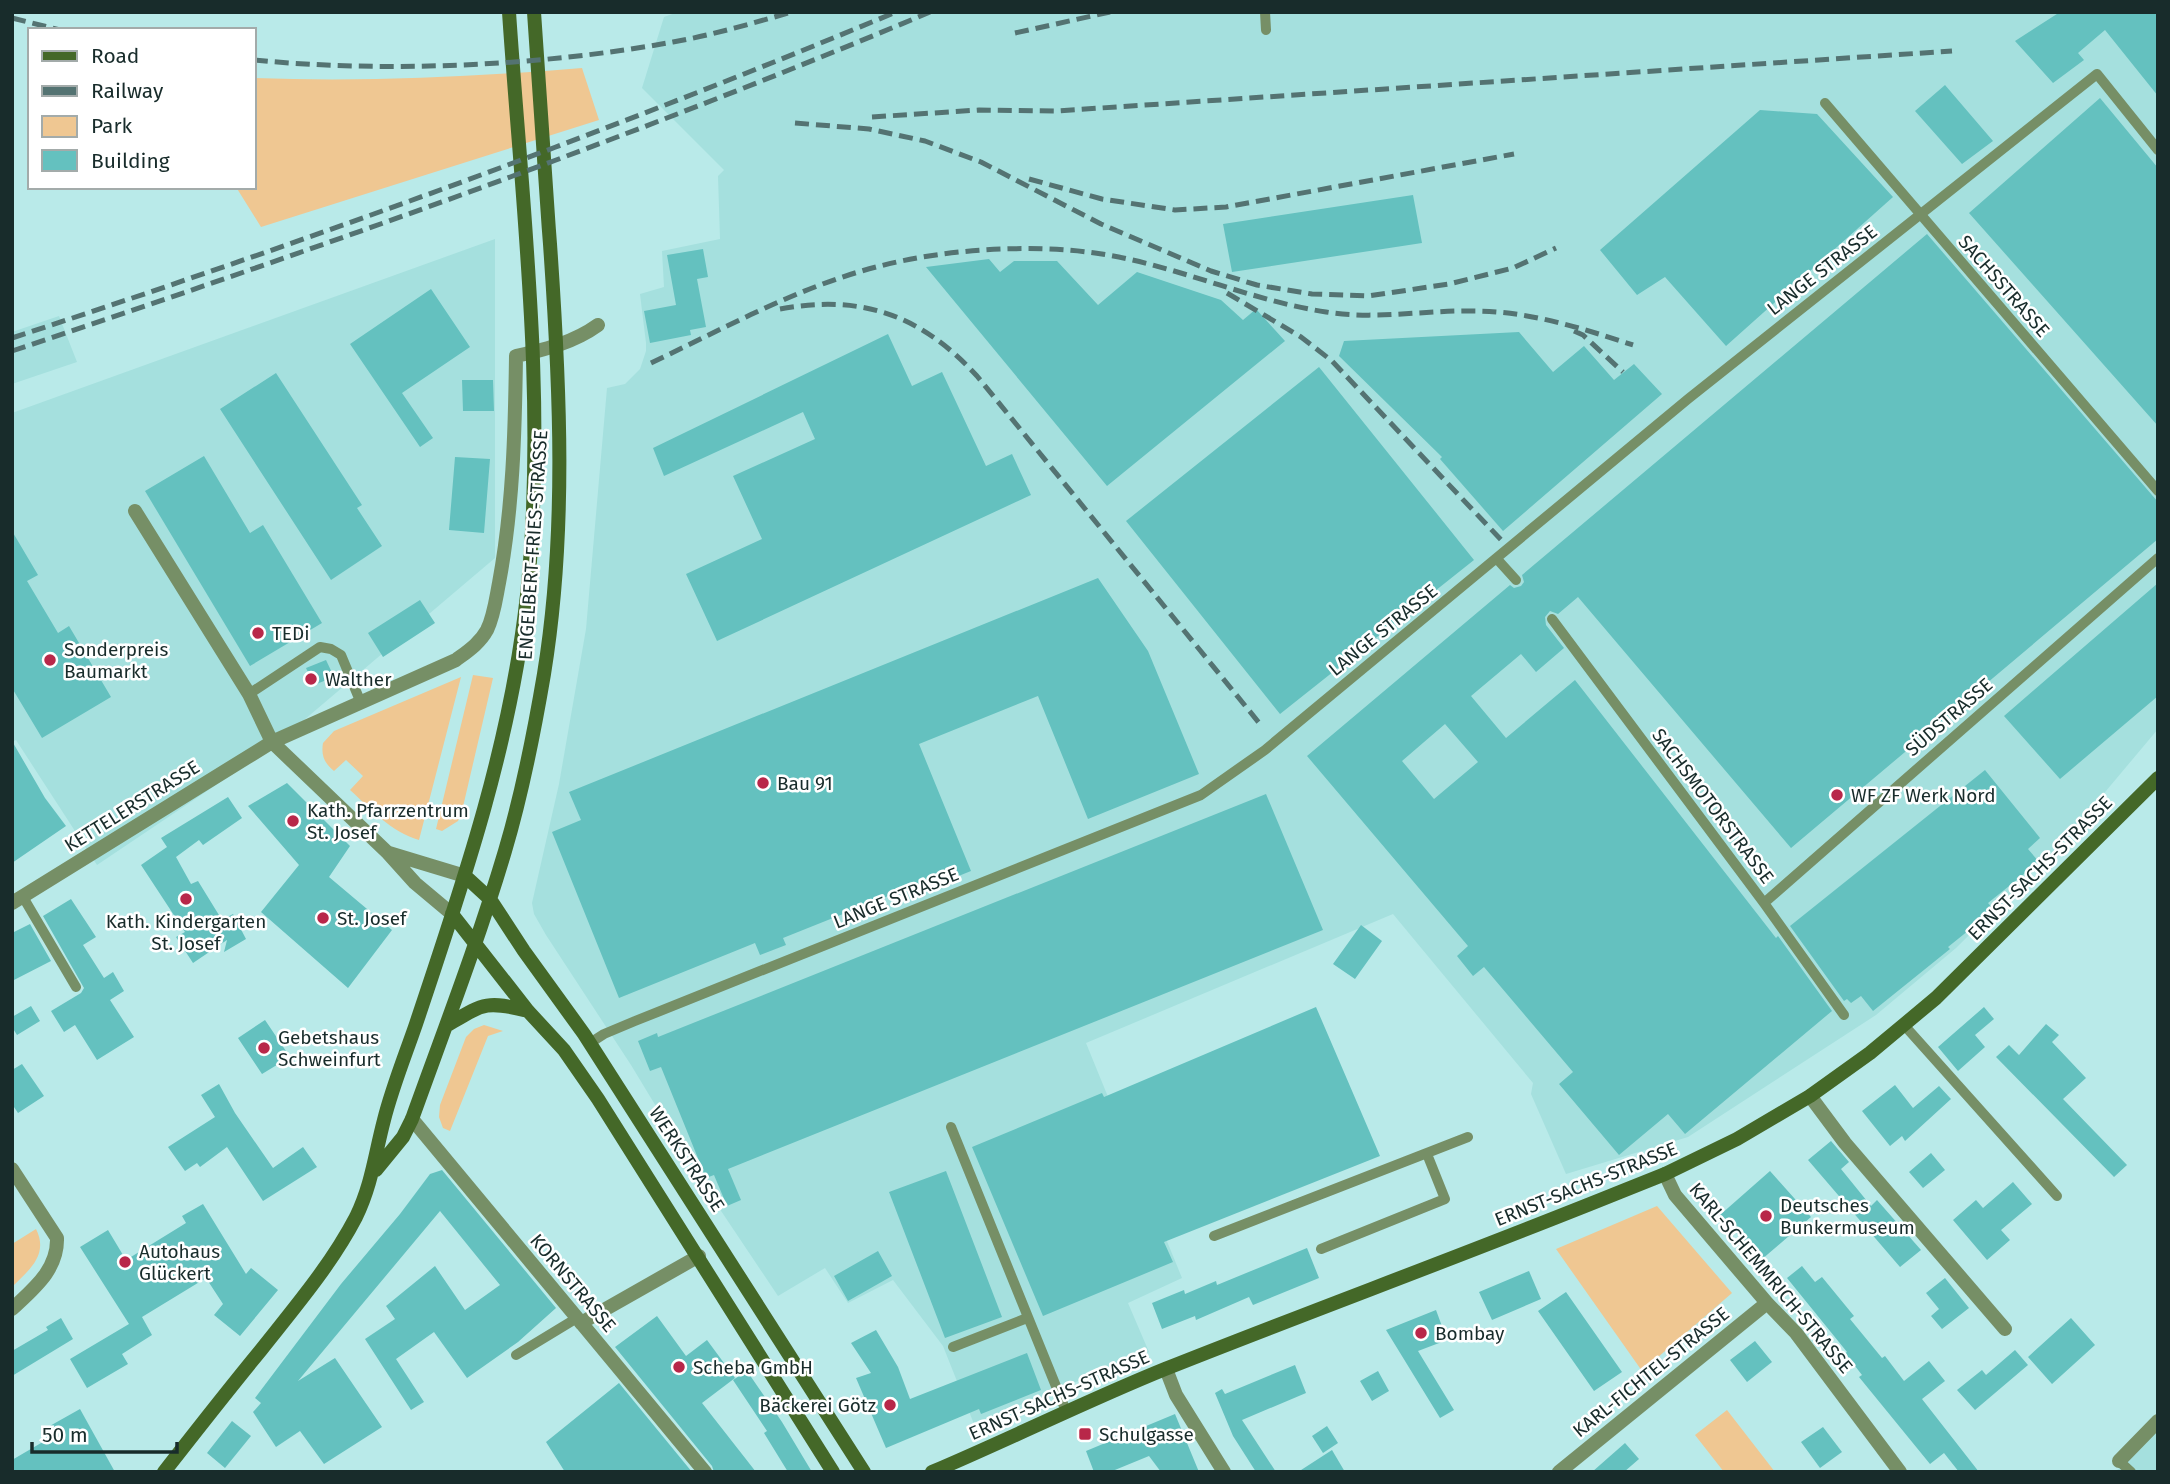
<svg xmlns="http://www.w3.org/2000/svg" width="2170" height="1484" font-family="'Fira Sans',sans-serif">
<style>
.built{fill:#a5e0de}
.green{fill:#efc792}
.building{fill:#64c1bf;fill-rule:evenodd}
.lines{fill:none;stroke-linecap:round;stroke-linejoin:round}
.lane{stroke:#768f66;stroke-width:10}
.street{stroke:#768f66;stroke-width:14}
.secondary{stroke:#446828;stroke-width:14}
.rail{stroke:#547372;stroke-width:5;stroke-dasharray:14 7;stroke-linecap:butt}
.poi-dot{fill:#b82749;stroke:#fff;stroke-width:2.5}
.labels{text-anchor:middle;dominant-baseline:central;stroke-width:5;stroke-linejoin:round;paint-order:stroke}
.street-label{font-size:19px;fill:#182c2b;stroke:#fff}
.poi-label{font-size:19px;fill:#182c2b;stroke:#fff;text-anchor:start}
</style>
<rect width="100%" height="100%" fill="#b9eae9"/>
<path class="built" d="M678 12H2158V729L2064 841 1956 948 1876 1015 1688 1137 1566 1174 1531 1094 1533 1083 1393 914 1086 1043 1182 1278 1128 1303 1149 1352 974 1424 943 1346 893 1280 848 1303 825 1268 778 1296 703 1184 631 1065 546 935 534 914 532 903 559 784 586 629 607 388 625 384 640 369 646 351V343L640 294 664 287 662 251 720 239 718 176 724 170 642 88 664 17Z
M495 239V558L271 748 97 865 16 740 12 742V413Z
M59 316 77 362 12 384V332Z
M2158 1430V1472H2115Z"/>
<path class="green" d="M582 68 599 120 261 227 236 187H254V78C364 82 472 77 582 68Z
M473 675 493 678 462 811 458 821 442 831 436 829Z
M461 677 419 840C391 832 371 809 350 790L363 776 346 760 334 771C324 763 321 755 323 743L334 731Z
M484 1025 503 1031 488 1036 450 1131 443 1128 439 1117 440 1105 466 1037 474 1029Z
M1657 1206 1732 1293 1642 1371 1556 1249Z
M36 1229C49 1255 29 1270 12 1287V1244Z
M1727 1410 1775 1472H1724L1695 1435Z"/>
<path class="building" d="M2060 12H2158V96L2105 30 2078 53 2084 60 2053 83 2015 41Z
M1945 85 1993 141 1962 164 1915 111Z
M2100 98 2158 168V426L1969 213Z
M1760 110 1817 114 1893 197 1726 346 1665 277 1637 295 1600 250Z
M1413 195 1422 243 1232 272 1223 224Z
M1927 234 2158 502V539L1791 848 1578 597 1558 614 1550 611 1545 617 1546 625 1564 648 1536 672 1521 654 1471 696 1506 738 1575 680 1776 938 1778 936 1832 1011 1685 1134 1668 1114 1619 1155 1559 1084 1573 1072 1484 967 1473 976 1457 956 1468 946 1307 756 1510 585 1514 588 1521 586 1524 582 1522 575ZM1445 724 1478 762 1434 799 1402 761Z
M703 249 708 277 697 279 706 327 690 330 691 335 650 343 644 311 676 305 667 255Z
M989 259 1000 272 1014 261H1057L1098 305 1137 272 1221 300 1243 320 1256 309 1285 341 1107 486 926 267Z
M431 289 470 347 402 393 433 438 420 447 350 344Z
M1519 332 1553 372 1584 346 1614 380 1634 364 1662 394 1503 531 1440 459 1442 457 1339 356 1344 341Z
M888 334 912 386 942 372 986 466 1012 454 1031 495 717 641 686 574 762 539 733 476 815 439 803 412 664 476 653 448Z
M1319 367 1474 560 1280 714 1126 521Z
M276 373 362 505 357 508 382 546 331 580 220 409Z
M462 380H493L494 411H463Z
M204 456 250 533 263 525 322 623 250 666 145 491Z
M455 457 490 459 484 533 449 530Z
M12 531 38 575 27 581 58 633 69 626 111 697 42 738 12 688Z
M1098 578 1148 651 1199 774 1088 819 1038 696 919 744 971 871 946 881 943 874 783 938 786 945 760 955 755 943 619 998 552 832 581 820 569 792Z
M2158 583V696L2060 779 2004 716Z
M420 600 435 623 383 657 368 633Z
M326 660 334 677 314 685 306 668Z
M12 741 45 798 66 826 12 863Z
M1985 770 2040 838 2028 849 2039 862 1988 903 1994 910 1948 947 1950 949 1873 1011 1861 996 1851 1003 1847 999 1844 1001 1790 926Z
M287 783 350 846 329 877 392 930 348 988 261 912 299 865 248 806Z
M1266 794 1323 930 728 1169 741 1200 727 1206 714 1175 706 1178 661 1067 650 1071 638 1041 657 1033 658 1037Z
M228 797 242 818 203 845 199 840 176 857 191 884 198 881 222 920 233 914 246 939 224 952 227 940 193 963 176 937 185 932 141 865 167 847 161 838Z
M71 899 96 937 83 945 104 978 113 972 124 991 110 1000 134 1037 97 1060 75 1025 64 1032 51 1011 81 993 84 988 43 916Z
M30 924 51 961 12 981V933Z
M1361 925 1382 941 1355 979 1333 964Z
M31 1006 40 1021 17 1035 12 1027V1017Z
M1316 1007 1380 1156 1164 1242 1173 1262 1043 1316 972 1147 1102 1093 1104 1097Z
M1984 1007 1994 1019 1975 1035 1985 1047 1958 1071 1938 1047Z
M265 1020 290 1057 262 1074 238 1038Z
M2046 1024 2059 1035 2052 1042 2086 1078 2063 1099 2127 1165 2114 1177 1996 1057 2009 1045 2019 1055Z
M22 1064 44 1096 18 1113 12 1104V1070Z
M219 1084 235 1113 273 1168 303 1147 317 1167 263 1201 227 1147 200 1167 197 1163 185 1171 168 1147 215 1117 201 1095Z
M1895 1085 1913 1108 1939 1086 1951 1099 1905 1141 1902 1136 1890 1146 1862 1111Z
M1831 1141 1849 1162 1841 1169 1871 1206 1877 1200 1921 1250 1900 1267 1808 1160Z
M1931 1153 1945 1170 1923 1188 1909 1172Z
M442 1170 556 1308 518 1342 467 1378 434 1332 396 1359 424 1402 411 1410 365 1339 395 1319 386 1306 435 1266 465 1310 500 1285 440 1211 298 1381 335 1358 382 1427 324 1464 300 1431 276 1447 253 1412 261 1403 255 1398 341 1284 400 1214 430 1174Z
M946 1171 1002 1317 945 1338 889 1192Z
M1770 1171 1811 1217 1761 1260 1720 1215Z
M2013 1182 2032 1204 2001 1230 2010 1240 1987 1260 1953 1220 1976 1200 1983 1208Z
M203 1204 246 1274 251 1268 278 1290 240 1336 214 1315 223 1304 206 1278 142 1317 152 1335 122 1354 128 1364 87 1388 70 1359 129 1324 80 1247 108 1230 126 1260 186 1223 182 1216Z
M1307 1248 1319 1278 1253 1305 1249 1297 1196 1320 1195 1316 1162 1329 1152 1303 1184 1290 1185 1294 1216 1281 1217 1285Z
M878 1251 892 1276 848 1301 834 1276Z
M1802 1266 1815 1282 1822 1277 1854 1316 1850 1319 1882 1358 1885 1356 1904 1381 1929 1361 1945 1381 1922 1399 1979 1472H1959L1944 1453 1930 1464 1859 1377 1862 1375 1845 1353 1847 1352 1787 1278Z
M1529 1271 1541 1299 1492 1320 1479 1292Z
M1945 1278 1969 1308 1942 1329 1931 1316 1939 1309 1926 1293Z
M1566 1292 1622 1372 1594 1391 1538 1311Z
M1436 1310 1447 1340 1418 1351 1454 1410 1440 1418 1386 1330Z
M657 1316 686 1356 707 1340 735 1378 702 1403 756 1472H714L712 1466 615 1347Z
M61 1318 73 1339 12 1376V1351L48 1330 46 1327Z
M2071 1318 2095 1345 2052 1384 2028 1357Z
M876 1330 898 1367 910 1399 1027 1353 1041 1390 981 1414 979 1409 886 1448 856 1378 871 1373 851 1343Z
M1755 1341 1772 1362 1747 1382 1730 1360Z
M2015 1350 2028 1365 1975 1410 1957 1390 1982 1370 1986 1375Z
M1295 1365 1306 1393 1242 1420 1276 1472H1256L1233 1436 1215 1393 1222 1389 1225 1394Z
M747 1371 782 1422 812 1472H788L764 1433 767 1431 733 1380Z
M1378 1371 1389 1391 1372 1401 1360 1381Z
M619 1383 692 1472H565L546 1442Z
M80 1409 115 1472H12V1460L53 1436 48 1427Z
M1175 1414 1199 1472H1161L1149 1456 1110 1472H1094L1086 1451Z
M232 1421 251 1436 225 1468 207 1453Z
M1327 1426 1338 1443 1323 1453 1312 1436Z
M1823 1427 1842 1452 1820 1468 1801 1442Z
M1625 1443 1639 1459 1624 1472H1592Z
M1332 1450 1345 1472H1298Z"/>
<g class="lines">
<path class="lane" d="M1265 12 1266 30
M1825 103 2158 491
M1497 559 1516 580
M1552 619 1764 903 1844 1015
M249 694 320 647 331 649 341 655 361 703
M23 897 76 987
M1764 903 2158 558
M1904 1025 2057 1196
M590 1043 604 1034 635 1021 1201 795 1265 750 1688 399 2097 74 2158 150
M951 1127 1066 1411
M1214 1236 1468 1137
M1321 1249 1445 1199 1427 1154
M953 1347 1027 1318
M516 1355 577 1318
M2119 1461 2131 1472"/>
<path class="street" d="M135 511 249 694 272 742 388 853 415 883 452 914
M389 853 465 876
M12 903 272 742 456 660C468 651 480 643 487 630 494 616 496 598 499 583 513 508 515 432 516 356 546 349 573 343 598 325
M1810 1096 1845 1143 2005 1329
M412 1119 705 1472
M12 1169 57 1238C58 1270 33 1289 12 1309
M1665 1174 1675 1195 1767 1303 1796 1333 1900 1472
M581 1323 699 1256
M1166 1369 1176 1395 1224 1472
M2119 1461 2158 1421
M1559 1472 1767 1303"/>
<path class="secondary" d="M465 876 490 899 524 951 584 1034 864 1472
M452 914 528 1011 564 1050 598 1099 833 1472
M446 1026C483 1004 485 1000 528 1011
M376 1170 403 1137 412 1119C444 1030 478 942 505 851 522 794 534 733 544 674 567 532 560 387 550 244 544 167 539 90 534 12
M164 1472C196 1431 228 1390 261 1350 295 1307 331 1265 356 1217 372 1184 375 1154 384 1120 392 1088 405 1056 416 1024 463 884 511 743 527 595 547 401 522 206 509 12
M932 1472C1010 1439 1086 1401 1165 1369 1316 1309 1469 1253 1620 1192L1665 1174 1737 1139 1810 1096 1870 1053 1936 998 2158 778"/>
<path class="rail" d="M12 18 60 30
M1015 33 1110 12
M254 60C387 73 542 66 673 42 713 35 753 23 792 12
M872 117 979 110 1056 111 1952 51
M795 123 869 129 925 141 981 162 1101 224 1211 271 1257 285 1312 294 1368 296 1449 284 1513 268 1556 248
M1029 179 1102 199 1175 210 1226 207 1514 154
M1227 293 1301 337 1332 361 1505 544
M780 309C862 294 921 315 977 376L1260 724
M1574 331 1583 335 1623 372
M12 338C311 240 606 133 896 12
M12 351C322 247 629 139 930 12
M651 363C725 328 800 286 880 266 945 249 1029 244 1095 253 1174 264 1247 300 1326 312 1375 320 1424 310 1473 311 1529 311 1581 328 1633 345"/>
</g>
<g class="poi-dot">
<circle cx="258" cy="633" r="7"/>
<circle cx="50" cy="660" r="7"/>
<circle cx="311" cy="679" r="7"/>
<circle cx="763" cy="783" r="7"/>
<circle cx="1837" cy="795" r="7"/>
<circle cx="293" cy="821" r="7"/>
<circle cx="186" cy="899" r="7"/>
<circle cx="323" cy="918" r="7"/>
<circle cx="264" cy="1048" r="7"/>
<circle cx="1766" cy="1216" r="7"/>
<circle cx="125" cy="1262" r="7"/>
<circle cx="1421" cy="1333" r="7"/>
<circle cx="679" cy="1367" r="7"/>
<circle cx="890" cy="1405" r="7"/>
<rect x="1078" y="1427" width="14" height="14" rx="3.5"/>
</g>
<g class="labels">
<g class="street-label">
<text transform="translate(1822 270) rotate(-38)">LANGE STRASSE</text>
<text transform="translate(2004 286) rotate(49)">SACHSSTRASSE</text>
<text transform="translate(533 545) rotate(-86)">ENGELBERT-FRIES-STRASSE</text>
<text transform="translate(1383 630) rotate(-39)">LANGE STRASSE</text>
<text transform="translate(1949 717) rotate(-41)">SÜDSTRASSE</text>
<text transform="translate(132 806) rotate(-32)">KETTELERSTRASSE</text>
<text transform="translate(1713 806) rotate(53)">SACHSMOTORSTRASSE</text>
<text transform="translate(2040 868) rotate(-45)">ERNST-SACHS-STRASSE</text>
<text transform="translate(896 898) rotate(-22)">LANGE STRASSE</text>
<text transform="translate(687 1159) rotate(57)">WERKSTRASSE</text>
<text transform="translate(1586 1184) rotate(-22)">ERNST-SACHS-STRASSE</text>
<text transform="translate(1771 1278) rotate(50)">KARL-SCHEMMRICH-STRASSE</text>
<text transform="translate(573 1283) rotate(50)">KORNSTRASSE</text>
<text transform="translate(1651 1372) rotate(-39)">KARL-FICHTEL-STRASSE</text>
<text transform="translate(1059 1395) rotate(-24)">ERNST-SACHS-STRASSE</text>
</g>
<g class="poi-label">
<text x="272" y="633">TEDi</text>
<text x="64" y="649">Sonderpreis<tspan x="64" dy="22">Baumarkt</tspan></text>
<text x="325" y="679">Walther</text>
<text x="777" y="783">Bau 91</text>
<text x="1851" y="795">WF ZF Werk Nord</text>
<text x="307" y="810">Kath. Pfarrzentrum<tspan x="307" dy="22">St. Josef</tspan></text>
<text x="337" y="918">St. Josef</text>
<text x="186" y="921" text-anchor="middle">Kath. Kindergarten<tspan x="186" dy="22">St. Josef</tspan></text>
<text x="278" y="1037">Gebetshaus<tspan x="278" dy="22">Schweinfurt</tspan></text>
<text x="1780" y="1205">Deutsches<tspan x="1780" dy="22">Bunkermuseum</tspan></text>
<text x="139" y="1251">Autohaus<tspan x="139" dy="22">Glückert</tspan></text>
<text x="1435" y="1333">Bombay</text>
<text x="693" y="1367">Scheba GmbH</text>
<text x="876" y="1405" text-anchor="end">Bäckerei Götz</text>
<text x="1099" y="1434">Schulgasse</text>
</g>
</g>
<rect width="2170" height="1484" fill="none" stroke="#182c2b" stroke-width="28"/>
<rect x="28" y="28" width="228" height="161" fill="#ffffff" stroke="#a3abaa" stroke-width="2"/>
<rect x="42" y="51" width="35" height="10" fill="#446828" stroke="#a3abaa" stroke-width="2"/>
<text x="91" y="63" font-size="21" fill="#182c2b">Road</text>
<rect x="42" y="86" width="35" height="10" fill="#547372" stroke="#a3abaa" stroke-width="2"/>
<text x="91" y="98" font-size="21" fill="#182c2b">Railway</text>
<rect x="42" y="116" width="35" height="21" fill="#efc792" stroke="#a3abaa" stroke-width="2"/>
<text x="91" y="133" font-size="21" fill="#182c2b">Park</text>
<rect x="42" y="150" width="35" height="21" fill="#64c1bf" stroke="#a3abaa" stroke-width="2"/>
<text x="91" y="168" font-size="21" fill="#182c2b">Building</text>
<path d="M32 1442v10h145v-10" fill="none" stroke="#182c2b" stroke-width="3.5"/>
<text x="42" y="1442" font-size="21" fill="#182c2b" stroke="#ffffff" stroke-width="5" paint-order="stroke">50 m</text>
</svg>
